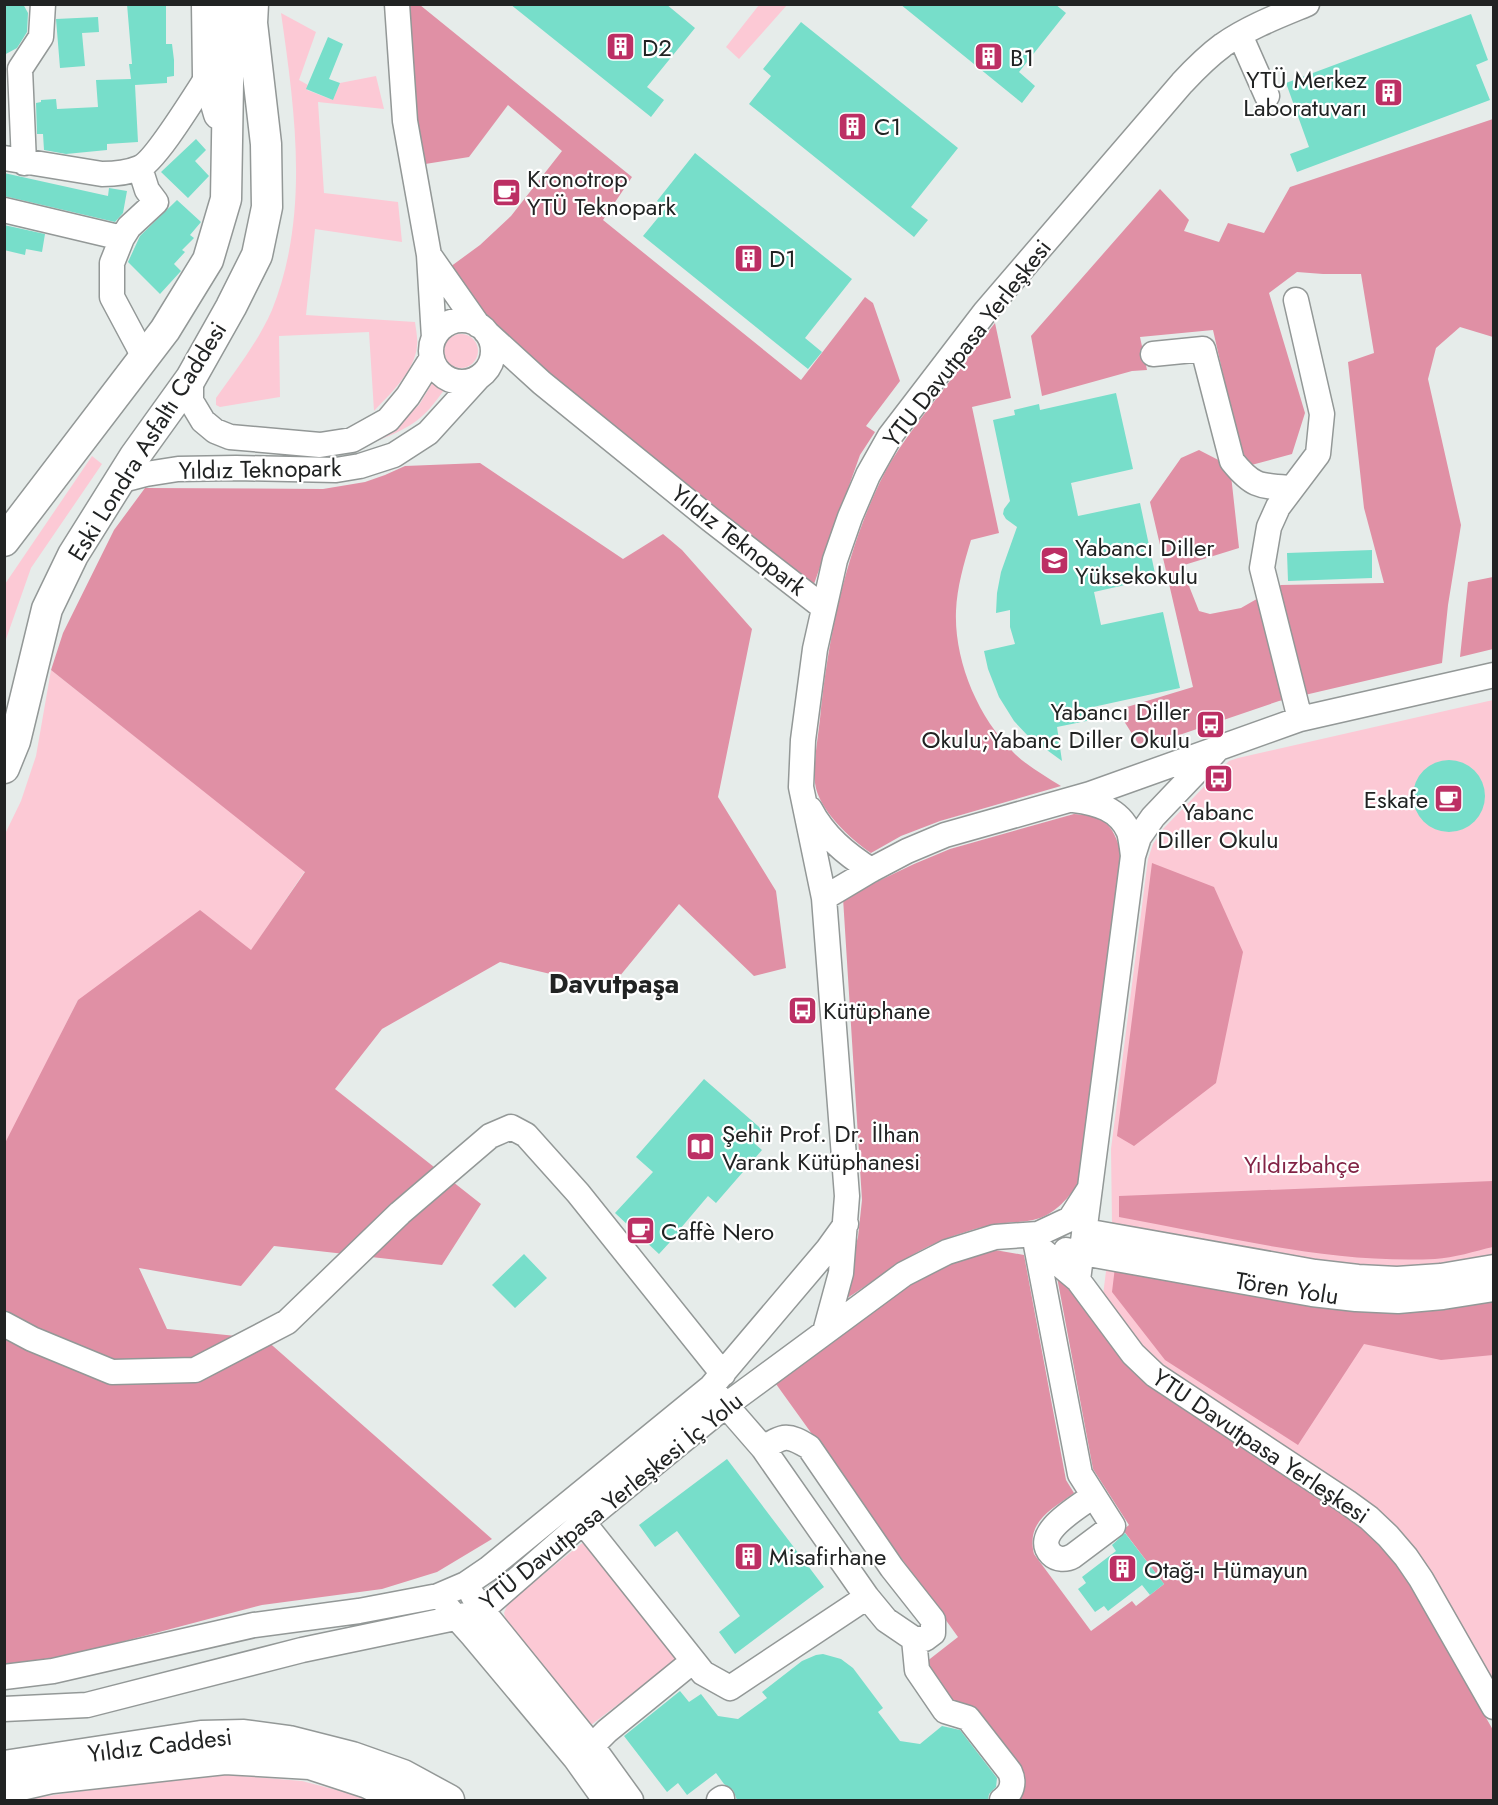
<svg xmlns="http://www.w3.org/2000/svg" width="1498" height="1805" font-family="Jost,sans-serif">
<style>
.green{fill:#fcc9d5}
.forest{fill:#e090a5}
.building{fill:#77deca}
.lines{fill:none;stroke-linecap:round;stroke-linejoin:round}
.minor-casing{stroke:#939897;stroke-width:27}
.major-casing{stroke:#939897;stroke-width:33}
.minor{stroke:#fff;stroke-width:24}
.major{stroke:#fff;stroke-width:30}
.labels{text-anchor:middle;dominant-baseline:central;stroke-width:4.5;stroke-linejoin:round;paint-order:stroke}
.poi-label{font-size:24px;fill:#212323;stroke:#fff;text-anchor:start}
.street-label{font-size:24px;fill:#212323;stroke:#fff}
.park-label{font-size:24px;fill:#822446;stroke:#fff}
.quarter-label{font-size:27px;font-weight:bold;fill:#212323;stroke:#fff}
</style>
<rect width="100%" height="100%" fill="#e6ecea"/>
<path class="green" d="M759 5H787L739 59 726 47Z
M281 13 316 32 299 80 308 85 307 90 333 100 340 83 376 76 384 109 318 102 324 193 398 202 402 242 315 229 306 315 415 322C416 330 418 339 417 346 415 371 390 394 374 411L369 332 279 336 280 397 220 407 216 405V398C236 370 258 342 272 310 310 215 295 111 281 13Z
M444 351a17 17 0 1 1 34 0a17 17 0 1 1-34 0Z
M434 380 445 389C437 399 430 410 420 418 406 430 388 436 372 443L370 439 404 418 419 405Z
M92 456 102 464 31 568 5 642V584Z
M51 670 305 871 251 951 78 1000 5 1145V834L21 801 36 756Z
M1493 700V1682L1376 1509 1354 1492 1163 1366 1142 1346 1103 1295 1112 1224 1111 1149 1148 859 1153 844 1163 829 1229 761 1238 758Z
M586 1540 683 1655 591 1725 507 1624 504 1613 508 1603Z
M218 1774 302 1781 375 1800H23L67 1793Z"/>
<path class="forest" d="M406 5H420L632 177 603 220 801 380 865 297 873 303 900 381 866 426 875 432 860 455 814 584 804 585 479 319 450 267 480 245 511 216 562 151 508 105 469 157 419 165Z
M1493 119V337L1460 327 1436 348 1428 379 1461 525 1448 605 1442 663 1279 701 1141 748 1117 710 1193 687 1150 502 1181 458 1199 450 1230 466 1239 548 1181 566 1199 611 1210 614 1241 608 1281 585 1384 583 1364 508 1348 362 1374 353 1361 274H1323L1297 272 1269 293 1305 413 1292 454 1244 467 1213 330 1140 337 1147 370 1132 371 1042 396 1031 336 1160 189 1189 220 1184 231 1219 242 1228 223 1264 233 1290 187Z
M995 323 1011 398 972 407 999 533 971 540C964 563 957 587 956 611 954 661 978 717 1013 752 1027 766 1045 776 1061 786L940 821 901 836 871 853C850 839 818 809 815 783 813 766 818 737 820 719 828 638 845 555 880 482 895 451 916 425 936 399 956 373 975 348 995 323Z
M480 463 623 559 663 534 682 550 752 629 718 797 776 891 786 968 754 976 679 904 610 988 500 962 382 1029 335 1089 481 1204 442 1265 274 1246 241 1286 139 1268 167 1329 265 1339 492 1539 437 1572 382 1589 262 1605 68 1656 5 1664 4 1145 78 1000 200 910 251 950 305 872 51 670 63 633 114 530 145 488 323 489 365 482 385 475 405 466Z
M1493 577V649L1460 657 1468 582Z
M1074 814C1105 816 1113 824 1121 853L1078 1184C1067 1200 1053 1216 1033 1220 1019 1223 1005 1222 992 1225 976 1228 958 1234 943 1240 905 1255 875 1281 841 1302L858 1237 862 1200 843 898 914 864 950 849Z
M1152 863 1214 887 1243 952 1216 1083 1134 1146 1117 1136Z
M1493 1181V1247C1475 1251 1454 1258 1435 1259 1329 1264 1223 1236 1119 1217V1196Z
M995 1250 1024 1255 1066 1480 1074 1493C1051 1510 1026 1521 1034 1554L1091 1631 1132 1601 1136 1606 1164 1584 1123 1530 1129 1525 1093 1469 1057 1277 1070 1288 1125 1362 1148 1384 1341 1511C1369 1533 1391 1556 1411 1586L1493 1730V1800H1008L1013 1771 932 1689 941 1682 926 1662 958 1637 776 1384 910 1284 952 1263Z
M1115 1267 1493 1297V1355L1441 1360 1364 1344 1298 1445 1165 1360 1112 1292Z"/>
<path class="building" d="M4 4H23L28 13 27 32 17 48 4 55Z
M127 4H166V44H172L174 60V76L167 77V83L135 85 138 142 107 144V150L66 154 44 150 43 134H37L36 103 41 102V100L56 99 57 109 98 107 96 80 131 79 129 64H132Z
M510 4H666L695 28 647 87 664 100 651 117Z
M900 4H1055L1066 13 1019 72 1035 86 1022 103Z
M1471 14 1488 60 1476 65 1490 100 1297 172 1290 154 1309 147 1286 83Z
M98 17 99 32 82 33 85 66 60 68 56 19Z
M801 22 958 148 911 207 928 220 914 237 749 104 771 76 763 69Z
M328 37 343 44 329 79 340 83 333 100 306 89Z
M196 139 206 150 195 161 209 176 188 198 161 172Z
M695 153 852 279 805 338 822 352 808 369 643 236 666 208 657 201Z
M4 173 108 196 109 188 127 191 123 213 115 222 4 196Z
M177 200 201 222 190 235 194 238 182 250 185 252 174 264 181 271 160 294 128 262 140 236Z
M4 225 45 234 42 252 26 249 25 255 4 250Z
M1116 393 1133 469 1071 483 1078 516 1140 503 1156 578 1094 592 1101 625 1163 612 1180 688 1093 707 1096 719 1057 727 1062 761 1029 737 1014 721 999 697 988 669 984 651 1015 644 1010 627V610L996 613 997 593 1001 572 1017 527 1006 519 1003 514 1004 509 1010 501 993 420 1015 415 1014 410 1039 404 1040 410Z
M1372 550V578L1288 581 1287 553Z
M1413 796a36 36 0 1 1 72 0a36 36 0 1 1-72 0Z
M704 1079 765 1132 755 1144 762 1150 716 1203 708 1196 680 1229 681 1230 659 1254 615 1213 653 1172 636 1157Z
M524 1254 547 1278 515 1308 492 1285Z
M727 1459 824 1587 735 1654 719 1632 740 1616 677 1531 655 1547 639 1525Z
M1125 1533 1164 1584 1150 1595 1142 1585 1108 1611 1104 1606 1095 1612 1078 1589 1086 1583 1082 1577 1116 1551 1112 1545Z
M823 1654 841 1659 853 1668 883 1708 878 1712 900 1741 920 1744 942 1726 960 1730 997 1778 996 1787 989 1794 988 1800H737L733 1790 724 1784 716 1773 687 1795 678 1783 667 1792 624 1736 680 1691 689 1702 701 1694 718 1716 738 1719 767 1698 762 1692 802 1661 816 1655Z"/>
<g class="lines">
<defs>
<path id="minor" d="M397 4 405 121 429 255 434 338
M1240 35 1267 96
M4 158 102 174C114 174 127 173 139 168 155 162 196 94 208 76
M24 163 20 69 41 37 43 4
M140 168 147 190 156 202 129 227 122 238 112 263V297L144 357
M4 210 122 238
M429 255 478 325
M1296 300 1322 414 1318 454 1278 507 1269 527 1262 568 1300 719
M431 351a31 31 0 1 1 62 0a31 31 0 1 1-62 0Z
M486 332 542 383 711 520 823 607
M1153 354 1203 349 1232 461C1253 487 1259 486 1292 488
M191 378V401L203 421 215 431 230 437 320 445 352 440 388 420 408 396 432 358
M119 481 146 474 178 469 236 468 336 470 360 466 394 455 428 433 478 378
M1074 800C1097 803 1119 809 1129 832 1131 839 1132 848 1133 856
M810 809C824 836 846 854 871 870
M824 898 871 870 907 851 945 835 1090 794 1300 719 1494 675
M1085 1231 1315 1272 1358 1277 1397 1279 1441 1276 1494 1267
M1036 1245 1078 1280 1133 1354 1155 1375 1347 1502 1369 1518 1388 1536 1406 1557 1421 1579 1494 1707
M1036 1245 1080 1474 1113 1526 1073 1556C1066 1560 1057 1560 1051 1554 1031 1533 1079 1507 1093 1496
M1066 1250 1312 1294 1356 1299 1398 1301 1443 1297 1494 1289
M1078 1280 1133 856 1139 837 1153 817 1215 752
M4 1324 32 1339 112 1372 195 1370 287 1322 400 1213 490 1136 511 1127 526 1135 578 1193 723 1374
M825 1332 841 1273 847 1196 824 898 801 787 803 740 815 649 835 560 850 517 868 475 890 436 985 312 1182 83C1195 69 1208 56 1223 45 1249 27 1278 16 1307 4
M716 1394 763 1448 867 1597 886 1620 914 1639H925L933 1633V1620L892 1568 809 1447C787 1434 785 1435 763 1448
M583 1522 703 1673 730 1688 867 1597
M473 1596 482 1610 592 1746 631 1800
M447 1607 473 1636 575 1758 605 1800
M914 1639 917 1670 945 1711 968 1718 1010 1772C1015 1783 1012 1793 1002 1800
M4 1677 53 1671 254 1625 359 1611 438 1596 466 1584 488 1569 711 1387 828 1249 846 1224
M4 1709 87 1705 302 1650 455 1618 482 1610 583 1522 725 1406 904 1274 947 1252 995 1237 1038 1234 1070 1219 1090 1188
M579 1754 592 1746 607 1731 693 1661
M719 1800 722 1798"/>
<path id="major" d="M207 4 208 76 219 114
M4 541 165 330 208 260 226 199 229 25 231 4
M4 768 15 741 47 609 73 555 135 456 191 378 231 307 257 255 267 207 266 144 252 23 253 4
M4 1766 201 1736 244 1735 289 1741 352 1757 403 1775 449 1800
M4 1789 52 1778 225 1759 310 1764 368 1783 402 1800"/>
</defs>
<use href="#minor" class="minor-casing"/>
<use href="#major" class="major-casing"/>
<use href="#minor" class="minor"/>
<use href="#major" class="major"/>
</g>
<defs>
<symbol id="building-square" viewBox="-11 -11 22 22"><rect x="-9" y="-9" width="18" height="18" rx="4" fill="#bc2f64" stroke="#fff"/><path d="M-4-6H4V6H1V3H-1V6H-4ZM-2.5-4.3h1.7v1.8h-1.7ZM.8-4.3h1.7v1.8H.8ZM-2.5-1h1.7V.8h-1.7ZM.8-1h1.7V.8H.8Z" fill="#fff"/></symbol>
<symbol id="cafe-square" viewBox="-11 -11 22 22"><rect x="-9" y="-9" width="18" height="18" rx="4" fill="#bc2f64" stroke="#fff"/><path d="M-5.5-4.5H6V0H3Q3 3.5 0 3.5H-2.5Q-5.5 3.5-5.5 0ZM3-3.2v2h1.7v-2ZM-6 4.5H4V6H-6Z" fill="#fff"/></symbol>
<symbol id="university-square" viewBox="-11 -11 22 22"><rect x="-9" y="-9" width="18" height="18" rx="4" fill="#bc2f64" stroke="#fff"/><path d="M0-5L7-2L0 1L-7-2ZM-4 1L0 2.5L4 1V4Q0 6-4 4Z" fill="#fff"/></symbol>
<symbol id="bus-square" viewBox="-11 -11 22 22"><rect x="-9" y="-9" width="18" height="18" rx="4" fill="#bc2f64" stroke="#fff"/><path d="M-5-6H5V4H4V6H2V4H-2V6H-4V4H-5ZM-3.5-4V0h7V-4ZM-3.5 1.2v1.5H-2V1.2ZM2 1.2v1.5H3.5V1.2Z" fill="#fff"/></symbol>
<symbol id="library-square" viewBox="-11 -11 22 22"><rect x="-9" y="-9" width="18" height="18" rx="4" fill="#bc2f64" stroke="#fff"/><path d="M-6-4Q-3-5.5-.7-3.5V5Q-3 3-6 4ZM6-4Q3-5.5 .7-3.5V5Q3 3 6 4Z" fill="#fff"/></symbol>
</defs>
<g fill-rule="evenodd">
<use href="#building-square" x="604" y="30" width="33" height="33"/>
<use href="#building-square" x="972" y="40" width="33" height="33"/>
<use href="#building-square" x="1372" y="76" width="33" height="33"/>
<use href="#building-square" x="836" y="110" width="33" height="33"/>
<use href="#cafe-square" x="490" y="176" width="33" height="33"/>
<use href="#building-square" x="732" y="242" width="33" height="33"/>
<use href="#university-square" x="1038" y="544" width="33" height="33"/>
<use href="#bus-square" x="1194" y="708" width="33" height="33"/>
<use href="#bus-square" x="1202" y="762" width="33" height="33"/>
<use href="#cafe-square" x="1432" y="782" width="33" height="33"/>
<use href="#bus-square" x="786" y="994" width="33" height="33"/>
<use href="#library-square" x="684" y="1130" width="33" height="33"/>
<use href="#cafe-square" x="624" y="1214" width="33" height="33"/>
<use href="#building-square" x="732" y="1540" width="33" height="33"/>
<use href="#building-square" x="1106" y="1552" width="33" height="33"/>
</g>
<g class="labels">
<g class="poi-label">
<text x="642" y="47">D2</text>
<text x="1010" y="57">B1</text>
<text x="1367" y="79" text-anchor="end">YTÜ Merkez<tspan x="1367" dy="28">Laboratuvarı</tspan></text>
<text x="874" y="126">C1</text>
<text x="527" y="178">Kronotrop<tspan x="527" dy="28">YTÜ Teknopark</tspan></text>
<text x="769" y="258">D1</text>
<text x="1075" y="547">Yabancı Diller<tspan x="1075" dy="28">Yüksekokulu</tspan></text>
<text x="1190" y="711" text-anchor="end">Yabancı Diller<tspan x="1190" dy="28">Okulu;Yabanc Diller Okulu</tspan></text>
<text x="1428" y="799" text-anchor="end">Eskafe</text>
<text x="1218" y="811" text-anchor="middle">Yabanc<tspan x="1218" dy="28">Diller Okulu</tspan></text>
<text x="823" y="1010">Kütüphane</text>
<text x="722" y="1133">Şehit Prof. Dr. İlhan<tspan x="722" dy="28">Varank Kütüphanesi</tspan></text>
<text x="661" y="1231">Caffè Nero</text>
<text x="769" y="1556">Misafirhane</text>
<text x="1144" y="1569">Otağ-ı Hümayun</text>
</g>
<g class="street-label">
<text transform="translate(967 343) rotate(-52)">YTU Davutpasa Yerleşkesi</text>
<text transform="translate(147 441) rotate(-58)">Eski Londra Asfaltı Caddesi</text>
<text transform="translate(260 469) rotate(-1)">Yıldız Teknopark</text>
<text transform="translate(739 540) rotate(38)">Yıldız Teknopark</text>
<text transform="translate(1287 1288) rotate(9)">Tören Yolu</text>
<text transform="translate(1261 1446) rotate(34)">YTU Davutpasa Yerleşkesi</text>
<text transform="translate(611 1501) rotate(-39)">YTÜ Davutpasa Yerleşkesi İç Yolu</text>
<text transform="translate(160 1745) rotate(-7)">Yıldız Caddesi</text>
</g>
<g class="park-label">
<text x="1302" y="1164">Yıldızbahçe</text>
</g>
<g class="quarter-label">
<text x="614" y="983">Davutpaşa</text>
</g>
</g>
<rect width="1498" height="1805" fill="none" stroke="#212323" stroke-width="12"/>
</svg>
